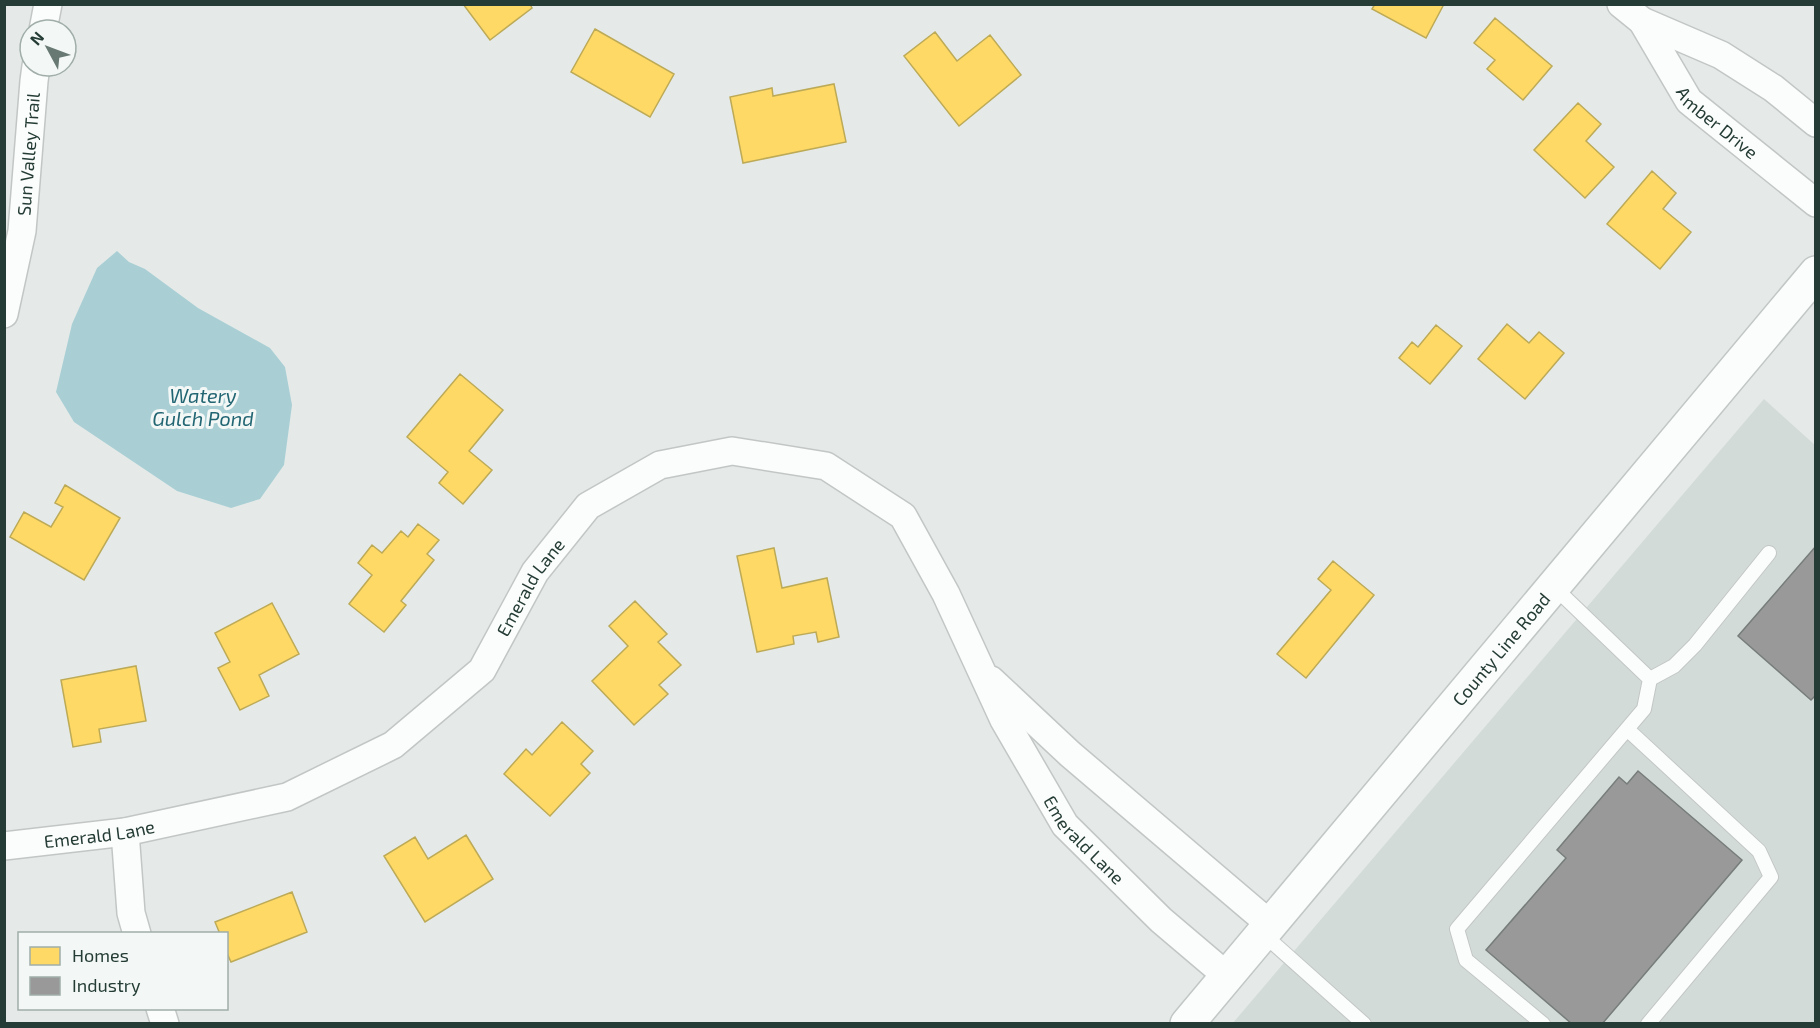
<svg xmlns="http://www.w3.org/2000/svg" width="1820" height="1028" font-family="'Exo 2',sans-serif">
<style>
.built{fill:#d3dbd8}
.water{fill:#a9cfd5}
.homes{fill:#ffd966;stroke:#bdaa57;stroke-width:1.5}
.industry{fill:#999;stroke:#767d7b;stroke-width:1.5}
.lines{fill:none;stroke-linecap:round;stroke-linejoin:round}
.service-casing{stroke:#c2c7c5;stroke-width:16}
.minor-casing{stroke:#c2c7c5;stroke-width:30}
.secondary-casing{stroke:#c1c7c5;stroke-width:36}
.service{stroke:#fbfcfc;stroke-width:14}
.minor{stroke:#fbfcfc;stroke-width:27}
.secondary{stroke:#fbfcfc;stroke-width:33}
.labels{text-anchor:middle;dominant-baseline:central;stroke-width:6;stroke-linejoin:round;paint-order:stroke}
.street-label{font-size:18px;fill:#243c35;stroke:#f3f8f6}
.water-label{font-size:20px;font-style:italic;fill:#226573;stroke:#f3f8f6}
</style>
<rect width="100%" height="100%" fill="#e5eae8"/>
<path class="built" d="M1764 399 1815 445V1023L1232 1024Z"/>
<path class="water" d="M117 251 129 262 145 269 198 308 270 348 285 367 292 405 284 465 260 499 231 508 177 491 74 422 56 392 72 324 97 268Z"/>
<path class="homes" d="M463 4H530L532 8 490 40Z
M1375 4H1444L1426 38 1372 9Z
M1495 18 1552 66 1523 100 1487 69 1495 60 1474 43Z
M595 29 674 74 650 117 571 72Z
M935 32 957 61 990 35 1021 75 959 126 904 56Z
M834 84 846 142 743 163 730 97 772 88 773 96Z
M1578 103 1601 124 1586 141 1614 167 1585 198 1534 150Z
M1652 171 1676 193 1663 209 1691 232 1660 269 1607 224Z
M1507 324 1529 343 1539 332 1564 353 1525 399 1478 359Z
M1436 325 1462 346 1430 384 1399 358 1412 342 1418 347Z
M460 374 503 410 469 451 492 470 463 504 439 483 448 472 407 437Z
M65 485 120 518 84 580 10 537 24 512 51 527 63 507 55 503Z
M418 524 439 540 427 554 434 560 401 601 406 605 384 632 349 604 372 575 358 563 372 545 382 553 401 531 408 537Z
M774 548 782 588 827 578 839 637 818 642 816 632 793 636 794 644 757 652 737 556Z
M1333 561 1374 595 1306 678 1277 654 1331 590 1318 579Z
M635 601 667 634 658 642 681 665 659 685 668 694 634 725 592 681 628 646 609 626Z
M272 603 299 654 259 675 269 696 240 710 218 668 230 662 215 633Z
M136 666 146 721 99 729 101 742 73 747 61 680Z
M562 722 593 751 581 764 590 773 550 816 504 774 526 749 532 755Z
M466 835 493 879 425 922 384 856 415 837 428 859Z
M292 892 307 932 231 962 226 951V934H220L215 922Z"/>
<path class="industry" d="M1816 546V695L1811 700 1738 636Z
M1638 771 1742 860 1602 1024H1572L1486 950 1566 858 1557 850 1619 777 1627 784Z"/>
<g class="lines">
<defs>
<path id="service" d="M1650 679 1674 666 1695 645 1769 553
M1627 729 1759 851 1771 877 1648 1024
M1263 934 1364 1024
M1543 1024 1466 960 1457 929 1644 709 1650 679 1554 587"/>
<g id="minor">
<path d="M1621 4 1642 21 1721 55 1773 88 1816 123"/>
<path id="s1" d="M1642 21 1689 101 1816 203"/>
<path d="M43 30 48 4"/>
<path id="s2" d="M4 314 22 231 34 81 36 66"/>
<path d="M991 680 1070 754 1271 925"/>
<path d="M125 832 131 913 137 934"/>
<path id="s3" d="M4 846 125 832 287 797 393 745 482 670 535 572 588 506 660 465 732 451 826 466 903 516 946 594 1004 720 1065 825 1161 920 1227 976"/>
<path d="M160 1008 165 1024"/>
</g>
<g id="secondary">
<path id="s4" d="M1187 1024 1816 273"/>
</g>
</defs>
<use href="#service" class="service-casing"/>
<use href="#minor" class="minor-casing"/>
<use href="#secondary" class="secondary-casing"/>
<use href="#service" class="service"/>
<use href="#minor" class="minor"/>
<use href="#secondary" class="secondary"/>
</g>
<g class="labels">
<g class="street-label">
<text stroke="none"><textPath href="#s1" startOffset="128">Amber Drive</textPath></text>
<text stroke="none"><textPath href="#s2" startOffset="162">Sun Valley Trail</textPath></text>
<text stroke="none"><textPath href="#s3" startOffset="618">Emerald Lane</textPath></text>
<text stroke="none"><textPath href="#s4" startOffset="489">County Line Road</textPath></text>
<text stroke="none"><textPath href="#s3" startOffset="96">Emerald Lane</textPath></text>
<text stroke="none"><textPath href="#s3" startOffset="1434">Emerald Lane</textPath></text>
</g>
<g class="water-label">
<text x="203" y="395">Watery<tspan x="203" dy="23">Gulch Pond</tspan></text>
</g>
</g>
<rect width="1820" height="1028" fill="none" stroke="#243c35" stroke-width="12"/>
<rect x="18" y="932" width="210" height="78" fill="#f3f8f6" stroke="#a0ada9" stroke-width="1.5"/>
<rect x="30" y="947" width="30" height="18" fill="#ffd966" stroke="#a0ada9" stroke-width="1.5"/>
<text x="72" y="962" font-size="18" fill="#243c35">Homes</text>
<rect x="30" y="977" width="30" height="18" fill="#999999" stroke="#a0ada9" stroke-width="1.5"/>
<text x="72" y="992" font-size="18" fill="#243c35">Industry</text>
<g transform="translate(48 48) rotate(311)"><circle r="28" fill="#f3f8f6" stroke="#a0ada9" stroke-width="1.5"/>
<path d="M0-4.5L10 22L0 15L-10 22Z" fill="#687974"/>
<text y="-9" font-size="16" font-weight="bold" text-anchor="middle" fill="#243c35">N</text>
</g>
</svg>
